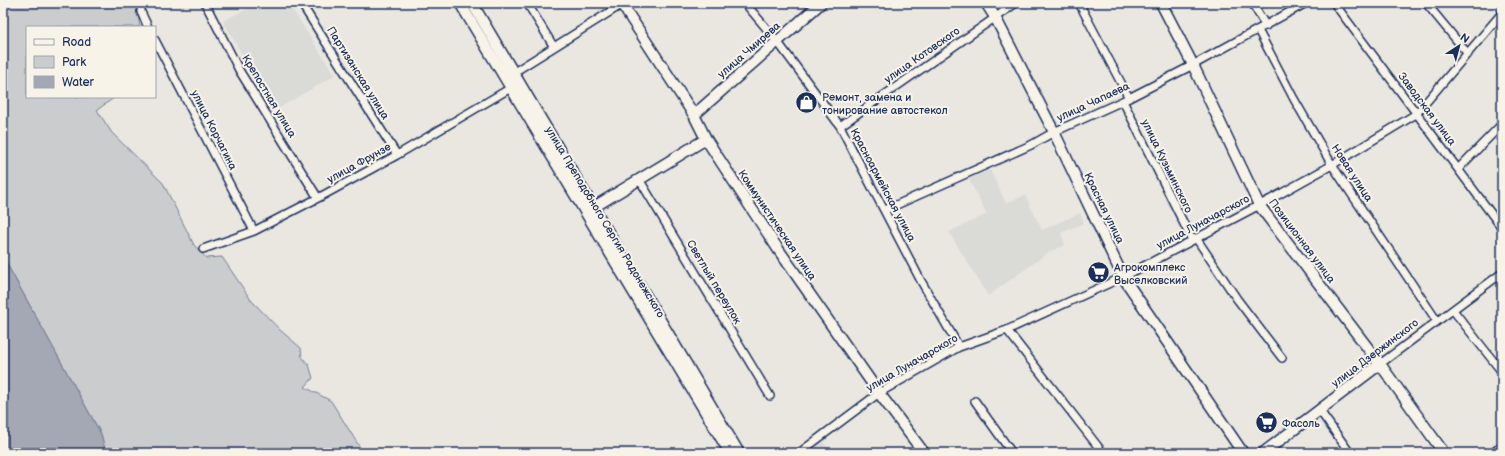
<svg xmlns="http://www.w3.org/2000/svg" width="1505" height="456" font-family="'Balsamiq Sans',sans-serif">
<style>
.built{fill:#dadad6}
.green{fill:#cbcccd;stroke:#737e96}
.water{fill:#a3a8b4;stroke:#6d7892}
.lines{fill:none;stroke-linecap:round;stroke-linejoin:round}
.street-casing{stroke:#1b2f5e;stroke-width:10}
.secondary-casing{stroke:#1b2f5e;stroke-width:13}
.street{stroke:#f7f3e8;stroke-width:7}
.secondary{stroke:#f7f3e8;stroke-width:10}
.labels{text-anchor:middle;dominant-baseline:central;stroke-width:4;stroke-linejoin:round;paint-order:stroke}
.street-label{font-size:11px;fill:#1b2f5e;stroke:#f7f3e8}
.poi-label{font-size:11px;fill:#1b2f5e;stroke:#f7f3e8;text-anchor:start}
</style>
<rect width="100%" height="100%" fill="#eae7e0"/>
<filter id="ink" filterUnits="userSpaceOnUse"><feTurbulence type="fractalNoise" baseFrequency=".025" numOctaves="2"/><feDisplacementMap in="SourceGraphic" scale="8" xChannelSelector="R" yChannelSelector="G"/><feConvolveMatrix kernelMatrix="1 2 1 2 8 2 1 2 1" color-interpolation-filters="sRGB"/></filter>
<g filter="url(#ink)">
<path class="built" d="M258 3H288L335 75 274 111 223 21Z
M990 170 1006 203 1025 195 1042 230 1080 213 1084 223 1061 233 1065 245 1049 252 988 296 949 232 987 214 968 178Z
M821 440 832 453H804Z"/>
<path class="green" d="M3 3H136L140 27H27V97H115L97 110 112 133 163 183 194 245 206 258 222 257 251 300 280 330 301 348 302 357 309 365 313 378 305 387 331 401 361 449 372 453H106L101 434 3 257Z"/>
<path class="water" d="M3 257 101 434 106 453H3Z"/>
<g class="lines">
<defs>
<path id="street" d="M141 3V12L148 27
M205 3 239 70 318 198
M301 3 397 155
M527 3 554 47
M745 3 777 41 840 126 921 281 959 347
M1079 3 1129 98
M1252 3 1266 26
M1334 3 1502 228
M1426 3 1468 54
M1258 30 1294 99 1332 165 1437 321
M155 40 254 231
M511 74 624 3
M1123 101 1192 240
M840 126 1016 3
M1459 168 1502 124
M639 179 770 396
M885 210 1031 145 1054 132 1129 98 1193 65 1306 3
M1196 238 1237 299 1282 358
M203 249 254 231 318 198 397 155 514 86
M1453 310 1502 372
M1007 330 1103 453
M1380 364 1502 273
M975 401 1012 453
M1320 411 1350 453
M799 453 879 393 959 347 1007 330 1123 277 1271 199 1332 165 1416 114 1502 13
M1493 453 1502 445"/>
<path id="secondary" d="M460 3 730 453
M472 3 739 453
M621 3 694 115 706 139 778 249 879 393 924 453
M986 3 995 17 1054 132 1123 277 1243 453
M1161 3 1193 65 1259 205 1380 364 1444 453
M694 115 821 3
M589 210 706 139
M1263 453 1380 364"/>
</defs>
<use href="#street" class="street-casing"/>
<use href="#secondary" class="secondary-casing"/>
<use href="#street" class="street"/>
<use href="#secondary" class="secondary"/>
</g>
</g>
<defs>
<symbol id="shop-disc" viewBox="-11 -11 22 22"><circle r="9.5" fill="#1b2f5e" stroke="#f7f3e8"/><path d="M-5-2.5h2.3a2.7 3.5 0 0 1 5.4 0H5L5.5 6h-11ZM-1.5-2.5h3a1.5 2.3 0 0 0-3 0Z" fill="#fff"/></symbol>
<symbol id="supermarket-disc" viewBox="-11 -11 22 22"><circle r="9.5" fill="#1b2f5e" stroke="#f7f3e8"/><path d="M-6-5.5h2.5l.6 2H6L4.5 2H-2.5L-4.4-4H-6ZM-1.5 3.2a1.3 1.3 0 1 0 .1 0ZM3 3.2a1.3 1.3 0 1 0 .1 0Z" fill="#fff"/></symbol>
</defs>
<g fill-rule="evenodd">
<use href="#shop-disc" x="794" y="90" width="25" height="25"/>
<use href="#supermarket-disc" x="1086" y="260" width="25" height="25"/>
<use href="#supermarket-disc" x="1254" y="410" width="25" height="25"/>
</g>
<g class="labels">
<g class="street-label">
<text transform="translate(749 50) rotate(-41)">улица Чмирева</text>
<text transform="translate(922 55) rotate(-35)">улица Котовского</text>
<text transform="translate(358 73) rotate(58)">Партизанская улица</text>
<text transform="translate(269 96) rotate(59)">Крепостная улица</text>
<text transform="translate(1093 102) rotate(-25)">улица Чапаева</text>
<text transform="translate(1427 109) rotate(53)">Заводская улица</text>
<text transform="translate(214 130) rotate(63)">улица Корчагина</text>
<text transform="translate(359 163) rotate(-29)">улица Фрунзе</text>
<text transform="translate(1167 166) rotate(64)">улица Кузьминского</text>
<text transform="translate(1352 173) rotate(57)">Новая улица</text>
<text transform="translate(883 185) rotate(62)">Красноармейская улица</text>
<text transform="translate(1104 208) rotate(64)">Красная улица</text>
<text transform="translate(605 222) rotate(59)">улица Преподобного Сергия Радонежского</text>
<text transform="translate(1203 222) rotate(-28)">улица Луначарского</text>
<text transform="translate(777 225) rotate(56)">Коммунистическая улица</text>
<text transform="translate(1302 241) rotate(53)">Позиционная улица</text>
<text transform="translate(714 282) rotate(59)">Светлый переулок</text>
<text transform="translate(1375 353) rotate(-37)">улица Дзержинского</text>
<text transform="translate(912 363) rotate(-30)">улица Луначарского</text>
</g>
<g class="poi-label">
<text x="822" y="97">Ремонт, замена и<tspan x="822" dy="13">тонирование автостекол</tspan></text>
<text x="1114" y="267">Агрокомплекс<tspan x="1114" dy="13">Выселковский</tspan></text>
<text x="1282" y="423">Фасоль</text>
</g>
</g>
<rect width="1505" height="456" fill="none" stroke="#f7f3e8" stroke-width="16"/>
<rect x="8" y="8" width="1489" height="440" fill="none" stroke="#1b2f5e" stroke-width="1.5" filter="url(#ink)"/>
<rect x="26" y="26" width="130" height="72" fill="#f7f3e8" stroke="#9fa5b1"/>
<rect x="34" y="39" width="20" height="6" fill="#f7f3e8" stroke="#9fa5b1"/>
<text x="62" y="46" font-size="12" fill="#1b2f5e">Road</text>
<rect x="34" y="56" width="20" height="12" fill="#cbcccd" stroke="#9fa5b1"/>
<text x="62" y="66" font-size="12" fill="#1b2f5e">Park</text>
<rect x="34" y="76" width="20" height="12" fill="#a3a8b4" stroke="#9fa5b1"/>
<text x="62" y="86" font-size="12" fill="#1b2f5e">Water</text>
<g transform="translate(1459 46) rotate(36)" stroke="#f7f3e8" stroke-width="3" paint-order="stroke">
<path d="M0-3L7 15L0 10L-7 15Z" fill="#1b2f5e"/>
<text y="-6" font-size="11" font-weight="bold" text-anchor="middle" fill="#1b2f5e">N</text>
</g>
</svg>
